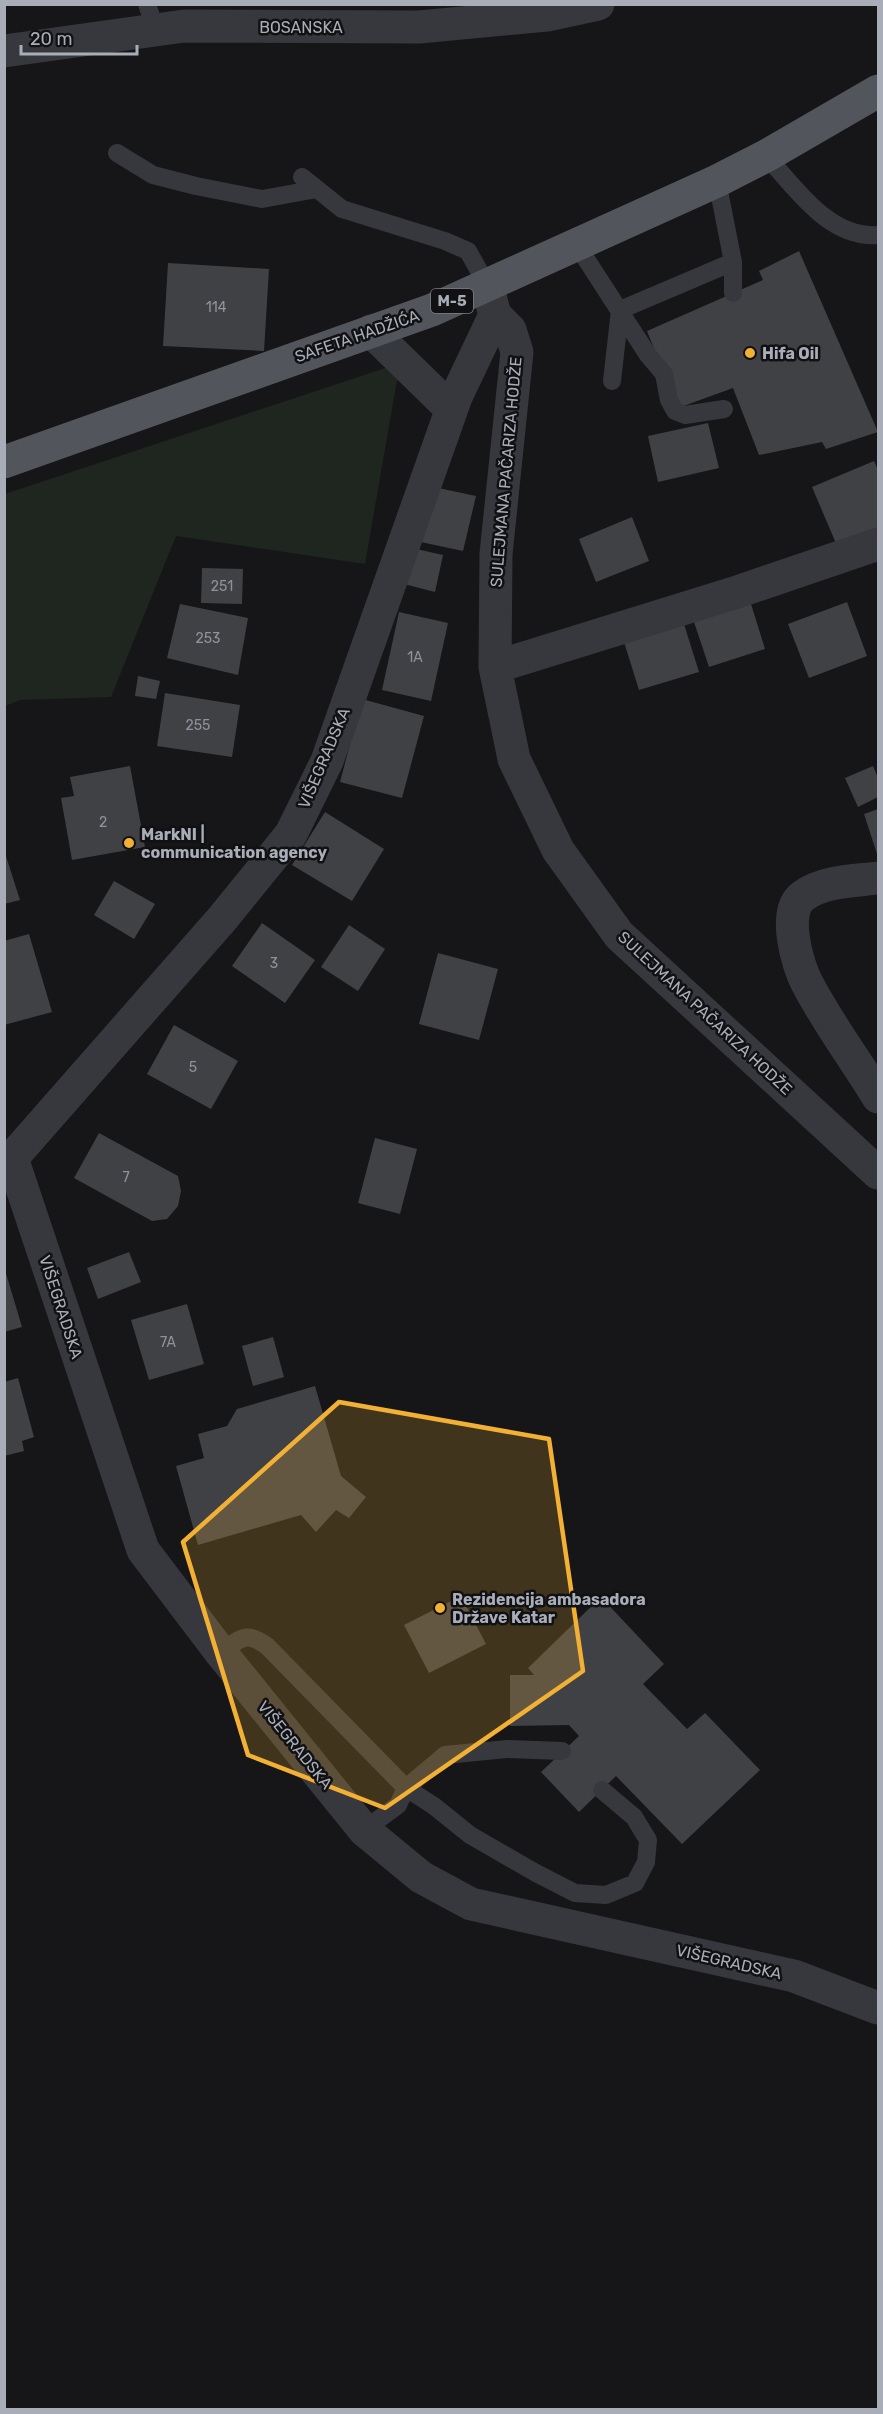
<svg xmlns="http://www.w3.org/2000/svg" width="883" height="2414" font-family="Rubik,sans-serif">
<style>
.green{fill:#1e261f}
.building{fill:#404145}
.lines{fill:none;stroke-linecap:round;stroke-linejoin:round}
.lane{stroke:#37383d;stroke-width:18}
.street{stroke:#37383d;stroke-width:33}
.primary{stroke:#53555c;stroke-width:33}
.marked{fill:#f2b134;fill-opacity:0.2;stroke:#f2b134;stroke-width:4.5;stroke-linejoin:round}
.poi-dot{fill:#f2b134;stroke:#111113;stroke-width:2}
.labels{text-anchor:middle;dominant-baseline:central;stroke-width:5;stroke-linejoin:round;paint-order:stroke}
.number-label{font-size:14px;fill:#8e929b}
.shield{fill:#111113;stroke:#7b7e86;stroke-width:1.5}
.shield-label{font-size:15px;font-weight:bold;fill:#a8adb8}
.street-label{font-size:16px;fill:#a8adb8;stroke:#111113}
.poi-label{font-size:16px;font-weight:bold;fill:#a8adb8;stroke:#111113;text-anchor:start}
</style>
<rect width="100%" height="100%" fill="#161618"/>
<path class="green" d="M400 363 365 564 176 536 111 697 20 700 5 706V494Z"/>
<path class="building" d="M799 251 878 432 826 449 822 442 759 455 733 388 678 408 647 331 763 280 759 271Z
M168 263 269 269 264 351 163 346Z
M708 423 719 468 658 482 648 436Z
M874 461 878 470V530L838 548 812 487Z
M429 486 476 496 463 551 416 541Z
M632 517 649 561 596 582 579 539Z
M412 548 443 555 435 592 404 584Z
M202 568 243 569 242 604 201 603Z
M847 602 867 656 809 678 788 624Z
M180 604 248 618 238 675 167 658Z
M751 604 765 649 709 667 694 622Z
M399 612 448 623 431 701 382 690Z
M684 624 699 672 639 690 624 642Z
M138 676 160 681 156 699 135 696Z
M165 693 240 705 232 757 157 746Z
M362 699 424 716 402 798 340 782Z
M130 766 145 847 72 860 61 798 74 796 70 777Z
M873 766 878 778V797L858 807 845 778Z
M878 809V857L864 814Z
M325 812 384 849 352 901 292 865Z
M4 850 20 900 4 904Z
M114 881 155 904 134 939 94 915Z
M262 923 315 960 285 1003 232 966Z
M349 925 385 949 358 991 321 967Z
M29 934 52 1012 4 1025V941Z
M438 953 498 969 479 1040 419 1024Z
M174 1025 238 1061 211 1109 147 1074Z
M99 1133 178 1176 181 1191 178 1206 167 1219 152 1221 74 1178Z
M375 1138 417 1149 400 1214 358 1203Z
M129 1252 141 1282 98 1299 87 1268Z
M5 1270 22 1327 4 1332V1271Z
M187 1304 204 1364 149 1380 131 1320Z
M273 1337 284 1377 253 1386 242 1346Z
M18 1378 34 1437 22 1441 24 1451 4 1456V1382Z
M315 1386 341 1476 366 1497 349 1518 336 1510 316 1532 301 1515 198 1545 176 1466 204 1458 198 1434 227 1426 237 1409Z
M461 1596 486 1644 429 1673 404 1625Z
M601 1597 664 1664 643 1684 687 1729 705 1713 760 1770 682 1844 616 1776 579 1812 541 1772 579 1736 569 1725 510 1726V1675H534L528 1668Z"/>
<g class="lines">
<path class="lane" d="M147 4 156 31
M117 153 153 175 196 186 262 199 317 189
M766 156C796 188 829 239 878 235
M302 177 342 209 445 241 468 251 487 285
M717 181 733 262V293
M577 245 648 355 664 374 669 400 675 411 685 415 724 409
M612 381 620 310 733 262
M221 1653C240 1639 245 1630 267 1646L406 1788 398 1805 364 1830
M562 1751 507 1749 445 1755 406 1788 434 1806 470 1835 536 1873 575 1893 606 1895 635 1883 646 1862 648 1840 634 1817 602 1790"/>
<path class="street" d="M4 51 184 26 419 27 547 15 598 4
M487 285 495 315 510 330 517 352 496 554 495 667 514 759 558 850 619 935 878 1173
M371 331 451 409
M495 667 734 593 878 544
M878 878C854 881 823 881 803 896 782 911 797 964 807 983 827 1022 855 1059 878 1097
M12 1158 143 1550 221 1653 364 1830 421 1877 471 1904 794 1976 878 2008
M4 1161 12 1158 222 919 291 834 327 761 456 397 495 315"/>
<path class="primary" d="M4 462 432 310 717 181 766 156 878 91"/>
</g>
<path class="marked" d="M339 1402 549 1439 583 1671 385 1808 248 1755 183 1542Z"/>
<g class="poi-dot">
<circle cx="750" cy="353" r="6"/>
<circle cx="129" cy="843" r="6"/>
<circle cx="440" cy="1608" r="6"/>
</g>
<g class="labels">
<g class="number-label">
<text x="216" y="307">114</text>
<text x="222" y="586">251</text>
<text x="208" y="638">253</text>
<text x="415" y="657">1A</text>
<text x="198" y="725">255</text>
<text x="103" y="822">2</text>
<text x="274" y="963">3</text>
<text x="193" y="1067">5</text>
<text x="126" y="1177">7</text>
<text x="168" y="1342">7A</text>
</g>
<rect class="shield" x="431" y="289" width="42" height="24" rx="4.5"/>
<g class="shield-label">
<text x="452" y="301">M-5</text>
</g>
<g class="street-label">
<text x="301" y="27">BOSANSKA</text>
<text transform="translate(357 336) rotate(-19)">SAFETA HADŽIĆA</text>
<text transform="translate(506 472) rotate(-85)">SULEJMANA PAČARIZA HODŽE</text>
<text transform="translate(324 758) rotate(-67)">VIŠEGRADSKA</text>
<text transform="translate(705 1013) rotate(43)">SULEJMANA PAČARIZA HODŽE</text>
<text transform="translate(61 1307) rotate(72)">VIŠEGRADSKA</text>
<text transform="translate(295 1745) rotate(51)">VIŠEGRADSKA</text>
<text transform="translate(729 1962) rotate(13)">VIŠEGRADSKA</text>
</g>
<g class="poi-label">
<text x="762" y="353">Hifa Oil</text>
<text x="141" y="834">MarkNI |<tspan x="141" dy="18">communication agency</tspan></text>
<text x="452" y="1599">Rezidencija ambasadora<tspan x="452" dy="18">Države Katar</tspan></text>
</g>
</g>
<rect width="883" height="2414" fill="none" stroke="#a8adb8" stroke-width="12"/>
<path d="M21 45v9h116v-9" fill="none" stroke="#a8adb8" stroke-width="3"/>
<text x="30" y="45" font-size="18" fill="#a8adb8" stroke="#111113" stroke-width="4.5" paint-order="stroke">20 m</text>
</svg>
